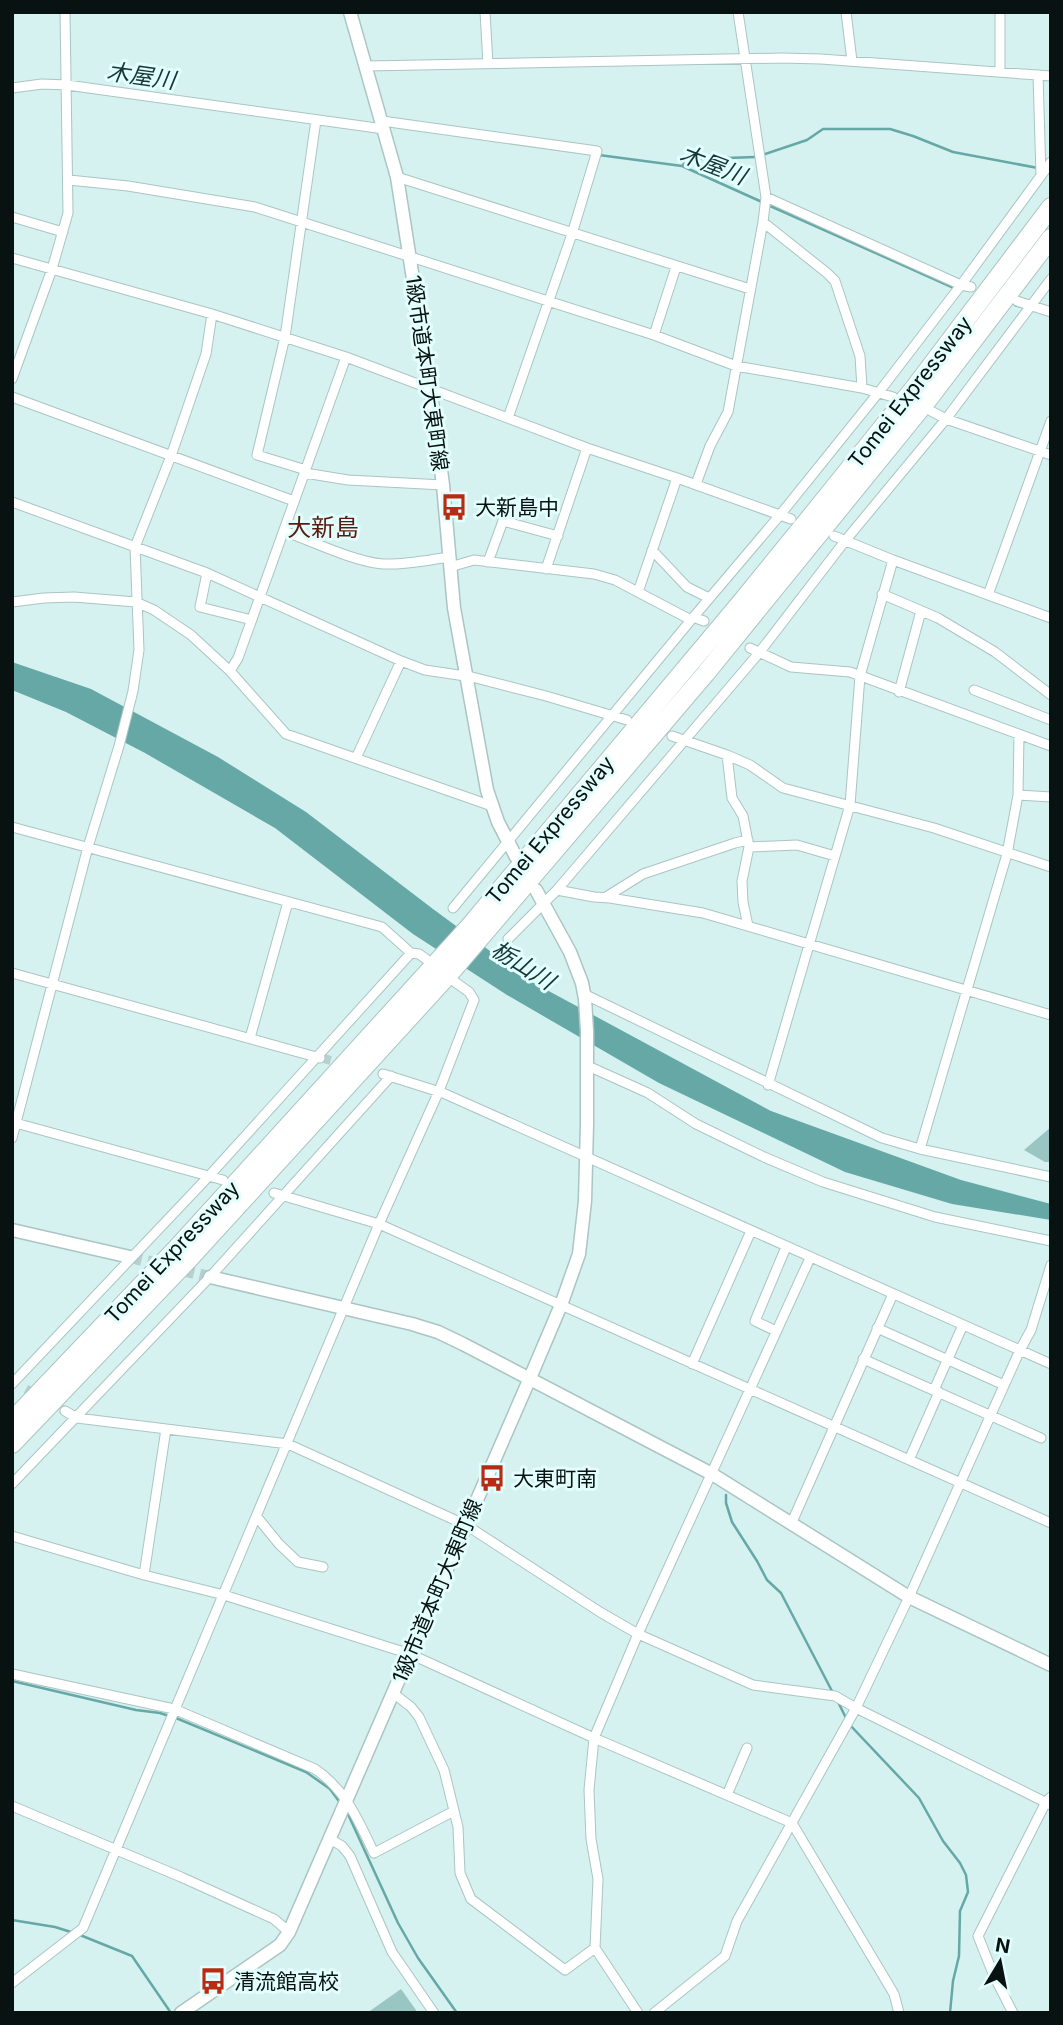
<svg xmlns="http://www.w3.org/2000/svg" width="1063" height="2025" font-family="Inter,'Noto Sans JP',sans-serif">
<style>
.green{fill:#99c5c3}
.water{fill:#65a8a6}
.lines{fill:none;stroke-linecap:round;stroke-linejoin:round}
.stream{stroke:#65a8a6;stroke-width:2.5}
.street-tunnel{stroke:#b6d0cf;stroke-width:9;stroke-dasharray:9 4.5;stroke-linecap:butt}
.secondary-tunnel{stroke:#b6d0cf;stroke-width:12;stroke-dasharray:12 6;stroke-linecap:butt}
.street-casing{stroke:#aac5c3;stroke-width:11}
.secondary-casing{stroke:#aac5c3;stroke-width:15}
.highway-casing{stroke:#aac5c3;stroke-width:20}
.street{stroke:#fff;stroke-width:9}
.secondary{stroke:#fff;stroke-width:12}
.highway{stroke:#fff;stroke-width:18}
.labels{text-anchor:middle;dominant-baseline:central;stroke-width:6;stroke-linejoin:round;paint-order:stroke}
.street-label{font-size:21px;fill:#081211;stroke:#e2fefd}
.poi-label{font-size:21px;fill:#081211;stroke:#e2fefd;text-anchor:start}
.water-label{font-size:23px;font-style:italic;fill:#153736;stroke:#e2fefd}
.quarter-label{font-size:24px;fill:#5c190e;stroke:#e2fefd}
</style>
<rect width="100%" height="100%" fill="#d5f1f0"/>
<path class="green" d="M1051 1127V1162H1045L1024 1150Z
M401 1989 418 2013H367Z"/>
<path class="water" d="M12 662 91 689 218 757 306 812 433 909 532 982 771 1111 961 1180 1051 1204V1220L952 1204 845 1172 659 1083 507 995 413 934 275 828 145 753 66 712 12 690Z"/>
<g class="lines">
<path class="stream" d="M599 155 682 166 762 202
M762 155 807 140 823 129H890L913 136 953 152 1038 168
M682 166 684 164V157L699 159 755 157
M768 205 954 288
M1015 305 1025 308
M726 1495V1503L732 1522 757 1561 767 1580 781 1593 833 1693
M12 1681 136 1710 160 1713 169 1716
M838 1702 846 1718
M176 1718 306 1772 330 1789 341 1804
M849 1724 919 1798 943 1841 960 1863 966 1875 968 1892 960 1911 959 1956 953 1981 950 2013
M347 1812 398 1923 418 1958 457 2013
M12 1920 55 1927 74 1933
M80 1935 132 1956 171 2013"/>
<path class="street-tunnel" d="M322 1058 344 1064
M26 1389 65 1411"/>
<path class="secondary-tunnel" d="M130 1257 210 1277"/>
<defs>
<path id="street" d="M485 12 488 64
M846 12 852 61
M1000 12V72
M367 66 782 58 821 59 1051 76
M1038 75 1041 176
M12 88 42 84 67 85 384 129
M382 121 597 151 572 234 508 418
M397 177 750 289
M69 180 128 186 255 207 654 335 736 366 862 388 893 397
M766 197 961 285 971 287
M12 217 63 232
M763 222 827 273 835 281 860 356 862 388
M12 258 212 314 346 357 587 448 677 478 791 519
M1017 301 1051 312
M654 335 676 267
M12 379 52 269 68 213 65 12
M12 397 294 501
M931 411 946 419 1051 455
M306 470 257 455 285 337 316 120
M305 473 348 480 443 485
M696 484 710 446 728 412 763 222 766 197 738 12
M12 502 207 573 401 661 425 670 472 677 546 696 627 720
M284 531C311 541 355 562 383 564 405 565 428 560 449 557
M834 536 893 560 1051 618
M652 550 687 587 709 598
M488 562 503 521 558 536
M450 567 474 560 594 574 615 580 691 620
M546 569 587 448
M207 573 200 607 252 620
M638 592 677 478
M882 594 938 618 995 652 1051 695
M988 595 1051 421
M12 602 44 598 74 597 136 602 154 610 191 635 230 671 286 734 492 806
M693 617 704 621
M750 648 791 667 850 672 1051 746
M230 671 238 658 346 357
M974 690 1051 720
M899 692 921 611
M672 736 727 755 750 765 783 788 934 828 1051 867
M727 755 732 798 743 816 749 847 742 881 743 902 748 926
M356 758 401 661
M1018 795 1051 797
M12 827 382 927 411 953 419 954 426 959
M749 847 797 845 835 856
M557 890 594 897 610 898 703 913 1051 1015
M606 897 643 874 735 843 748 840
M453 908 691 620 780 515 879 392 961 285 1051 162
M508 939 557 890 759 653 845 541 946 419 1051 279
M12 973 320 1058
M584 994 882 1138 920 1149 1051 1177
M250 1038 288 902
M588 1066 648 1093 696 1124 764 1157 823 1182 935 1217 1051 1241
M383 1074 443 1093 1051 1364
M768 1085 850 805 860 676 893 560
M12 1122 223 1180
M12 1138 88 847 119 746 133 691 139 650 135 547 171 456 206 354 212 314
M920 1149 1007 854 1018 795 1019 735
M274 1193 379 1224 1051 1523
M877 1328 1004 1385
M776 1331 755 1321 786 1247
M863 1359 1041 1438
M692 1364 751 1231
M12 1384 209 1176 411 953
M934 1390 963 1325
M65 1411 77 1418 288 1444 466 1525 600 1612 638 1634 753 1685 835 1696 856 1708 1051 1805
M909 1460 939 1392
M12 1484 210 1277 391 1076
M257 1517 279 1544 298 1562 323 1567
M792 1522 893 1294
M12 1536 144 1575 224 1595 410 1654 594 1738 792 1823 894 1994 899 2013
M144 1575 166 1429
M12 1674 174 1709 315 1769C346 1790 358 1820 374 1853L454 1811
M393 1693 411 1707 419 1717 444 1770 458 1827 460 1873 471 1899 565 1970 595 1948
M727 1795 747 1748
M12 1806 181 1877 274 1919 289 1932
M330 1839 342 1846 350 1856 392 1952 434 2013
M12 1983 83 1928 379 1224 439 1091 474 1000 469 992 455 982
M638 2013 595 1948 598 1879 591 1839 589 1790 594 1738 638 1634 810 1258
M654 2013 725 1956 737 1921 856 1708 909 1597 1020 1350 1031 1330 1051 1265
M1013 2013 994 1976 978 1936 1046 1802 1051 1797"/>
<path id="secondary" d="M350 12 397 177 430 387 443 485 454 608 487 790 498 822 516 857
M12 1230 130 1257
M210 1277 412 1324 438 1332 463 1344 712 1474 909 1597 1051 1665
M181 2013 280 1945 289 1932 530 1378 561 1305 579 1254 585 1201 587 1124V1031L585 999 582 983 570 952 536 890"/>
<path id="highway" d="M12 1421 176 1249 469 927 743 600 825 499 915 387 1051 207
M12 1444 189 1259 451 972 706 673 930 397 1051 238"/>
</defs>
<use href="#street" class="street-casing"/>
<use href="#secondary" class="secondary-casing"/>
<use href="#highway" class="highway-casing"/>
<use href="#street" class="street"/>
<use href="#secondary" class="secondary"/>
<use href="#highway" class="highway"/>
</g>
<defs>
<symbol id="bus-bare" viewBox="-9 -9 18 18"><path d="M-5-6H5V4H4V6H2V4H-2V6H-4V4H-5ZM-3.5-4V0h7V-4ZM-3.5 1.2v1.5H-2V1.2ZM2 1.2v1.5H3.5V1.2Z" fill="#b82b13" stroke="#e2fefd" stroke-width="2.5" paint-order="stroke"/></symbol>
</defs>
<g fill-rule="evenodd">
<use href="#bus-bare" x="435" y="488" width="38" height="38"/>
<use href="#bus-bare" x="473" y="1459" width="38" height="38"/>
<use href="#bus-bare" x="194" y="1962" width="38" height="38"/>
</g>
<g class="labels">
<g class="street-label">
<text transform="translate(427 373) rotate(82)">1級市道本町大東町線</text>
<text transform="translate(910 392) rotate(-52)">Tomei Expressway</text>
<text transform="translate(550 830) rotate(-50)">Tomei Expressway</text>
<text transform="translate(172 1252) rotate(-47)">Tomei Expressway</text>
<text transform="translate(437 1591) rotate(-67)">1級市道本町大東町線</text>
</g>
<g class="poi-label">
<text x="475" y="507">大新島中</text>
<text x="513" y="1478">大東町南</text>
<text x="234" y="1981">清流館高校</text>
</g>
<g class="water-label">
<text transform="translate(141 76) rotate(8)">木屋川</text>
<text transform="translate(713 165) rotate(21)">木屋川</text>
<text transform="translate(523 965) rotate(32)">栃山川</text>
</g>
<g class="quarter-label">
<text x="323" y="527">大新島</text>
</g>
</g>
<rect width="1063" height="2025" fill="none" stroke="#081211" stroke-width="28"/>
<g transform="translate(1000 1962) rotate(10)" stroke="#e2fefd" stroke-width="5" paint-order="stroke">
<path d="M0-5L12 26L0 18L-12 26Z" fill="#081211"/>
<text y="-10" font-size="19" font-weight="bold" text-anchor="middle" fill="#081211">N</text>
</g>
</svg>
